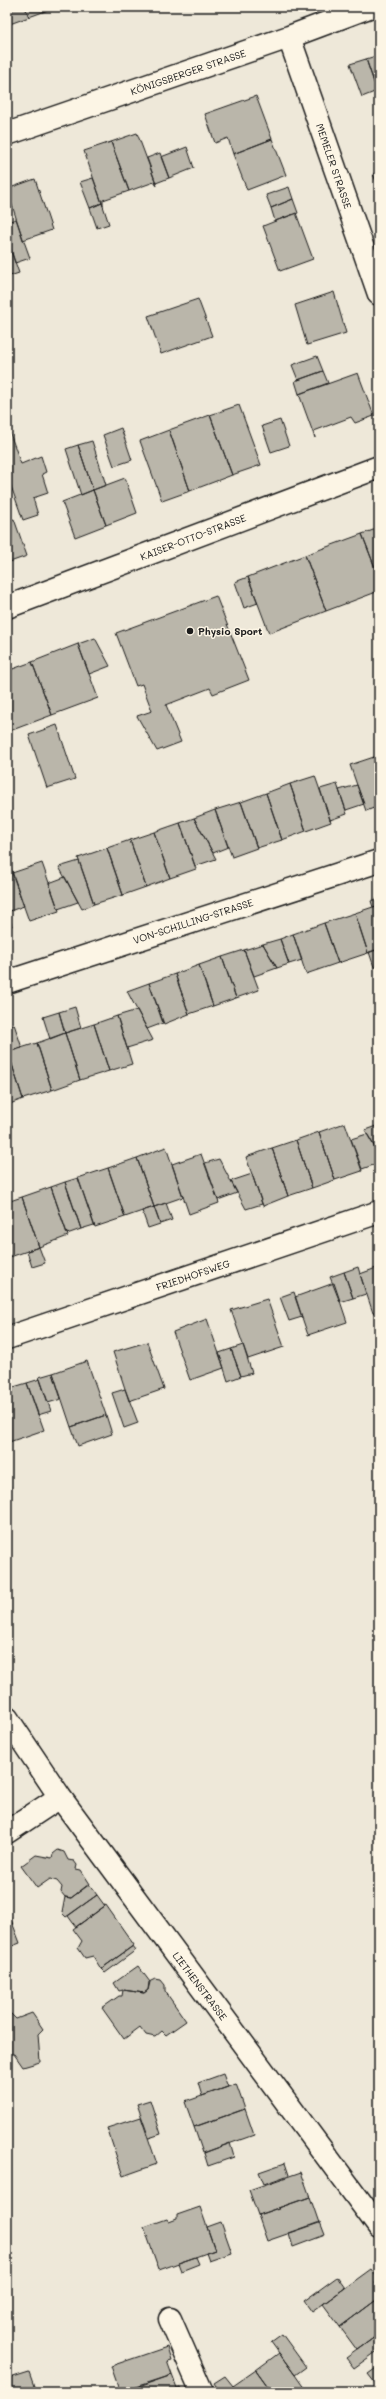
<svg xmlns="http://www.w3.org/2000/svg" width="386" height="2399" font-family="Mali,sans-serif">
<style>
.building{fill:#bab6aa;stroke:#1c1c1c}
.lines{fill:none;stroke-linecap:round;stroke-linejoin:round}
.minor-casing{stroke:#1c1c1c;stroke-width:25}
.minor{stroke:#fcf5e5;stroke-width:22}
.poi-dot{fill:#1c1c1c;stroke:#fcf5e5;stroke-width:1.5}
.labels{text-anchor:middle;dominant-baseline:central;stroke-width:3;stroke-linejoin:round;paint-order:stroke}
.street-label{font-size:10px;fill:#1c1c1c;stroke:#fcf5e5}
.poi-label{font-size:10px;font-weight:bold;fill:#1c1c1c;stroke:#fcf5e5;text-anchor:start}
</style>
<rect width="100%" height="100%" fill="#eee8d9"/>
<filter id="ink" filterUnits="userSpaceOnUse"><feTurbulence type="fractalNoise" baseFrequency=".025" numOctaves="2"/><feDisplacementMap in="SourceGraphic" scale="8" xChannelSelector="R" yChannelSelector="G"/><feConvolveMatrix kernelMatrix="1 2 1 2 8 2 1 2 1" color-interpolation-filters="sRGB"/></filter>
<g filter="url(#ink)">
<path class="building" d="M7 7H25L29 17 7 25Z
M25 7H54V8L29 17Z
M379 55V97L366 59Z
M366 59 377 91 362 97 350 64Z
M256 96 272 139 233 154 228 138 215 143 205 114Z
M137 133 157 186 154 182 129 191 111 142Z
M272 139 286 175 247 190 233 154Z
M111 142 129 191 103 200V206L84 151Z
M187 147 194 168 169 178 161 157Z
M160 153 169 178 156 183 147 158Z
M379 171V189L373 174Z
M93 178 102 203 90 208 80 182Z
M35 179 52 230 23 240 7 189Z
M289 187 293 199 271 208 266 195Z
M293 199 298 213 275 221 271 208Z
M102 203 109 224 97 228 90 208Z
M296 213 313 259 280 271 263 226Z
M16 219 30 258 15 263 7 239V222Z
M7 239 19 273 7 277Z
M334 292 346 333 307 345 295 305Z
M198 299 212 336 161 354 148 316Z
M317 356 323 371 298 380 292 365Z
M323 371 328 383 299 394 295 381Z
M358 373 374 416 355 423 351 417 314 431 315 438 299 394Z
M239 405 261 465 232 475 210 415Z
M210 415 232 475 190 491 169 430Z
M280 420 289 446 271 452 262 426Z
M7 425 21 464 41 456 46 472 42 474 48 493 33 498 38 515 23 520 7 475Z
M121 428 132 460 114 466 103 435Z
M169 430 190 491 162 501 140 441Z
M92 441 106 485 93 490 78 445Z
M78 445 93 490 81 495 66 449Z
M125 478 137 513 106 525 93 490Z
M93 490 106 525 75 537 62 502Z
M14 519 27 556 7 563V521Z
M379 528V578L362 534Z
M362 534 379 578V591L326 611 305 555Z
M305 555 326 611 269 633 248 577Z
M248 577 258 603 244 608 235 582Z
M216 596 249 680 213 694 210 688 166 705 181 742 157 751 137 716 152 711 142 684 136 686 116 633Z
M95 638 110 666 89 674 78 644Z
M78 644 98 698 52 715 32 662Z
M32 662 52 715 7 732V671Z
M57 725 75 779 47 788 29 735Z
M379 755V770L374 757Z
M374 757 379 770V806L366 811 350 765Z
M315 776 331 822 306 831 290 784Z
M290 784 306 831 282 840 266 793Z
M337 784 347 814 330 820 320 789Z
M357 785 364 804 346 810 339 790Z
M266 793 282 840 257 848 241 802Z
M241 802 257 848 232 857 215 810Z
M215 810 228 847 213 853 194 818Z
M194 818 216 859 195 866 180 823Z
M180 823 196 869 170 878 154 832Z
M154 832 170 878 146 887 130 840Z
M130 840 146 887 123 895 107 848Z
M107 848 123 895 94 904 78 858Z
M7 857 24 906 7 912Z
M79 861 94 904 82 909 59 867Z
M42 863 59 911 29 921 12 873Z
M65 877 78 902 58 909 49 883Z
M379 898V905L373 907 371 901Z
M379 905V949L368 953 355 913Z
M7 912 12 926 7 928Z
M355 913 368 953 338 963 324 923Z
M324 923 338 963 306 974 293 934Z
M293 934 302 960 289 964 280 939Z
M280 939 289 964 277 968 263 944Z
M263 944 277 968 254 976 244 950Z
M379 949V968L374 967 369 952Z
M244 950 259 990 236 998 222 957Z
M222 957 236 998 213 1006 199 965Z
M199 965 213 1006 189 1014 175 974Z
M175 974 189 1014 164 1024 149 983Z
M149 983 163 1023 147 1029 127 991Z
M75 1007 81 1028 65 1033 59 1012Z
M137 1010 153 1040 127 1048 117 1016Z
M59 1012 65 1033 50 1039 43 1017Z
M117 1016 132 1064 109 1071 94 1024Z
M14 1024 22 1048 8 1052 7 1026Z
M94 1024 109 1071 80 1080 65 1033Z
M65 1033 80 1080 52 1090 37 1043Z
M37 1043 52 1090 23 1099 8 1052Z
M8 1052 23 1099 7 1105V1053Z
M345 1123 362 1171 335 1180 319 1132Z
M379 1125V1154L365 1130Z
M319 1132 335 1180 312 1188 296 1140Z
M367 1134 379 1155V1163L362 1169 351 1139Z
M296 1140 312 1188 288 1196 272 1148Z
M166 1147 183 1197 154 1207 137 1158Z
M272 1148 288 1196 263 1206 246 1157Z
M201 1154 219 1203 189 1214 172 1164Z
M137 1158 154 1207 125 1217 108 1168Z
M219 1159 237 1193 218 1200 205 1163Z
M108 1168 125 1217 95 1227 78 1178Z
M252 1174 262 1204 246 1209 231 1181Z
M78 1178 94 1225 81 1229 65 1182Z
M65 1182 81 1229 67 1234 51 1187Z
M51 1187 68 1236 39 1247 22 1197Z
M22 1197 39 1247 10 1257 7 1249V1202Z
M166 1203 172 1220 160 1224 154 1207Z
M154 1207 160 1224 148 1228 142 1211Z
M39 1247 45 1263 32 1267 27 1251Z
M358 1267 366 1294 353 1298 344 1272Z
M379 1267V1311L373 1313 360 1274Z
M344 1272 353 1298 340 1302 330 1277Z
M334 1283 347 1322 308 1335 295 1297Z
M294 1292 302 1317 289 1321 280 1297Z
M267 1299 284 1347 248 1359 231 1310Z
M207 1319 224 1368 190 1380 173 1332Z
M147 1342 164 1389 129 1401 113 1352Z
M243 1345 252 1373 241 1376 231 1349Z
M231 1349 241 1376 228 1381 219 1353Z
M87 1361 106 1415 71 1427 53 1373Z
M53 1373 61 1399 48 1403 39 1377Z
M40 1379 51 1411 38 1415 27 1383Z
M27 1383 44 1430 9 1442 7 1436V1389Z
M125 1389 138 1423 124 1428 112 1393Z
M106 1415 112 1434 78 1446 71 1427Z
M7 1476 11 1490 7 1492Z
M58 1850 64 1852 68 1860 74 1861 77 1865 76 1869 81 1870 90 1884 71 1898 65 1897 61 1892 62 1887 57 1881 50 1879 37 1888 21 1866 36 1855 52 1858 53 1854Z
M89 1884 97 1895 66 1917 62 1913 65 1897 71 1898Z
M97 1895 105 1906 76 1927 68 1916Z
M106 1905 134 1945 101 1969 93 1956 85 1958 78 1948 82 1941 73 1929Z
M7 1909 20 1943 7 1948Z
M133 1946 136 1950 105 1973 101 1969Z
M138 1966 150 1982 148 1990 144 1993 123 1990 119 1991 114 1983Z
M155 1979 161 1980 165 1985V1991L186 2021 166 2035 162 2031 155 2037 146 2035 140 2027 124 2039 102 2008 119 1996H122L123 1990 144 1993 148 1990 149 1982Z
M7 2013H10L16 2019 32 2013 43 2029 38 2034 40 2062 23 2067 14 2054H7Z
M223 2074 228 2087 202 2096 198 2083Z
M236 2084 245 2109 194 2127 185 2102Z
M150 2100 161 2134 149 2138 137 2104Z
M245 2109 254 2135 203 2153 194 2127Z
M141 2117 157 2164 123 2176 107 2128Z
M230 2143 234 2157 208 2166 204 2153Z
M285 2163 289 2175 264 2184 259 2172Z
M301 2172 310 2197 258 2215 249 2190Z
M310 2197 319 2223 267 2241 258 2215Z
M200 2207 215 2250 159 2270 144 2227 167 2219 169 2222 177 2219V2215Z
M221 2222 232 2253 209 2261 206 2253 215 2250 207 2227Z
M320 2222 325 2235 293 2247 289 2233Z
M196 2257 199 2264 181 2271 178 2263Z
M371 2269 379 2280 375 2283 379 2288V2298L340 2327 323 2304Z
M337 2277 345 2288 312 2312 304 2301Z
M379 2298V2334L357 2350 340 2327Z
M282 2334 306 2367 295 2375 271 2342Z
M379 2334V2350L354 2368 346 2358Z
M167 2347 171 2360 167 2361 172 2375 120 2392 111 2366Z
M279 2353 295 2375 307 2392H272L256 2370Z
M379 2366V2388L368 2374Z
M256 2370 272 2392H237L233 2386Z
M29 2372 36 2392H7V2379Z
M172 2375 177 2388 181 2387 183 2392H124Z
M225 2376 233 2386 237 2392H220L214 2383Z"/>
<g class="lines">
<defs>
<path id="minor" d="M289 37 379 294
M7 134 289 37 369 7
M7 607 379 467
M7 982 379 861
M7 1338 379 1212
M7 1718 60 1797 379 2227
M7 1832 60 1797
M170 2319 202 2392"/>
</defs>
<use href="#minor" class="minor-casing"/>
<use href="#minor" class="minor"/>
</g>
</g>
<circle class="poi-dot" cx="190" cy="631" r="4"/>
<g class="labels">
<g class="street-label">
<text transform="translate(188 72) rotate(-19)">KÖNIGSBERGER STRASSE</text>
<text transform="translate(334 166) rotate(71)">MEMELER STRASSE</text>
<text transform="translate(193 537) rotate(-21)">KAISER-OTTO-STRASSE</text>
<text transform="translate(193 921) rotate(-18)">VON-SCHILLING-STRASSE</text>
<text transform="translate(193 1275) rotate(-19)">FRIEDHOFSWEG</text>
<text transform="translate(200 1986) rotate(53)">LIETHENSTRASSE</text>
</g>
<g class="poi-label">
<text x="198" y="631">Physio Sport</text>
</g>
</g>
<rect width="386" height="2399" fill="none" stroke="#fcf5e5" stroke-width="24"/>
<rect x="12" y="12" width="362" height="2375" fill="none" stroke="#1c1c1c" stroke-width="1.5" filter="url(#ink)"/>
</svg>
